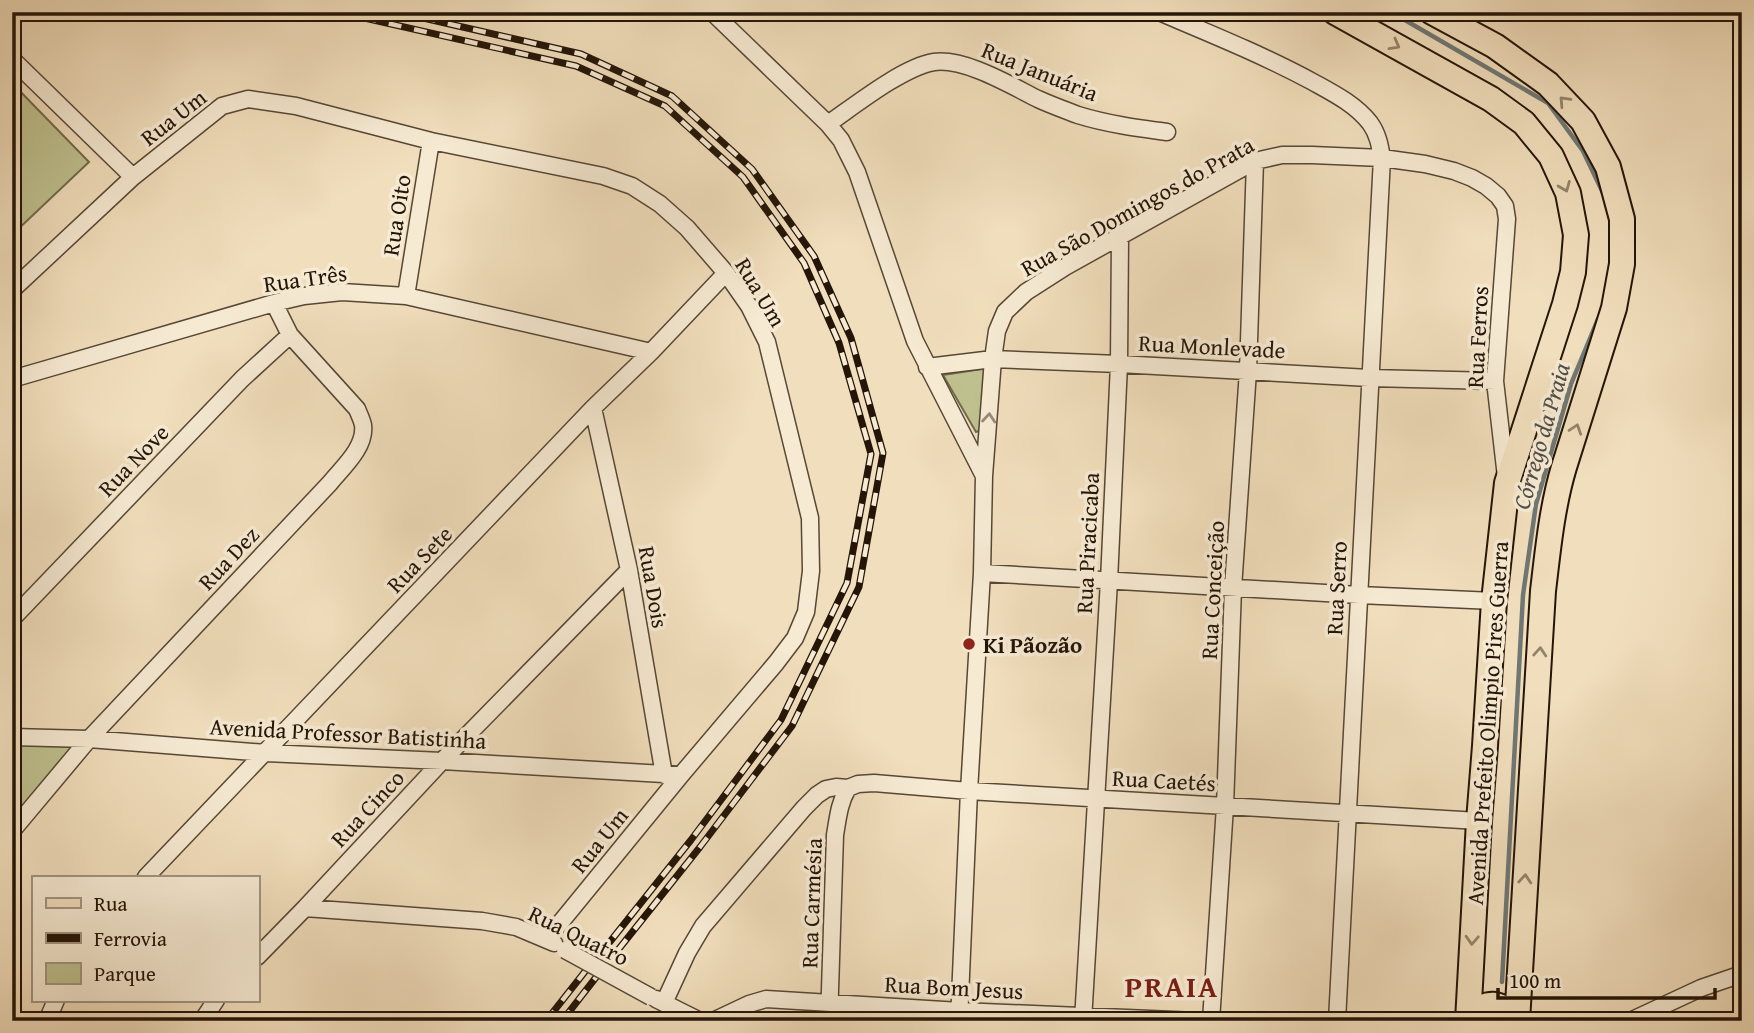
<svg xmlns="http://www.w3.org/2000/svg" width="1754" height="1033" font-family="'Gentium Book Plus',serif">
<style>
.park{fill:#bec08e;stroke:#716a4b;stroke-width:2}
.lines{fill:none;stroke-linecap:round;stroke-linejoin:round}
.stream{stroke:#6f7774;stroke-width:4.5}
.minor-casing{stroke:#574735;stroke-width:19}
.primary-casing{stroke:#241508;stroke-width:28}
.minor{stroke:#f6ead3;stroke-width:16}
.primary{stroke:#f1debc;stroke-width:24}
.rail-casing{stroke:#241508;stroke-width:7}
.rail{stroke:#f6ead3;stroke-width:4.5;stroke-dasharray:13;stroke-linecap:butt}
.minor-bridge-casing{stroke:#574735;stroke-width:19;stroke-linecap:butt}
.minor-bridge{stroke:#f6ead3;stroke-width:16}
.oneway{stroke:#95846b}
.oneway2{stroke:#988a78}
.poi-dot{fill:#8f2418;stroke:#f6ead3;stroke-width:2.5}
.labels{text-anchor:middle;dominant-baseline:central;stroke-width:7;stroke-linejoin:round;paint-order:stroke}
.street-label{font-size:23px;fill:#241508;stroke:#f6ead3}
.poi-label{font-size:23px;font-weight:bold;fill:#241508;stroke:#f6ead3;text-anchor:start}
.water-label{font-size:24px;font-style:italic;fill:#504e47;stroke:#f6ead3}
.district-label{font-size:30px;font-weight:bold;letter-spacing:2px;fill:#7a1f14;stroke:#f6ead3}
</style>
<rect width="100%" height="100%" fill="#f1debc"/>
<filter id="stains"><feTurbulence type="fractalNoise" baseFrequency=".00286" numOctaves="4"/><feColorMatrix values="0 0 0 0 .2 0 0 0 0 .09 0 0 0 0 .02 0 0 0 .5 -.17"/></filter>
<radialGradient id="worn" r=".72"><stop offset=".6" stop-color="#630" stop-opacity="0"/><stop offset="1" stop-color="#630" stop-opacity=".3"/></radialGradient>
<path class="park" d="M12 83 89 162 12 235Z
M988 368 981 430 976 432 943 375Z
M12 739 83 741 12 829Z"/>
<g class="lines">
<path class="stream" d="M1391 12 1548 103 1583 151 1604 195
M1502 982 1523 595 1536 504 1571 384 1598 319"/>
<defs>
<path id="minor" d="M712 12 828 124 841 140 857 172 915 341 984 476 982 573 969 791 959 1021
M1159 12C1211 34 1263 55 1313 82 1333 93 1355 104 1370 123 1378 134 1380 146 1382 158L1337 1021
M12 59 133 177 12 290
M828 124C854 106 903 67 934 62 965 58 1010 85 1038 99 1051 105 1065 110 1078 115 1107 124 1137 128 1167 132
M133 177 222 106 248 99 296 106 431 141 603 176 632 186 660 204 687 228 726 273 749 306 767 342 810 518 811 571 806 612 795 638 776 663 681 775 547 939
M406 296 431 141
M927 367 993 359 1119 364 1369 378 1495 381
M12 379 274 303 304 296 342 292 406 296 651 352
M593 408 629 570 664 775
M984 476 993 359 997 331 1005 312 1026 292 1065 267 1255 161 1282 155H1312L1382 158 1425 164 1454 171 1472 178 1486 186 1498 196 1505 206 1507 219 1495 381 1506 477
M982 573 1359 595 1494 601
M12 619 242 379 290 335
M12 737 89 739 266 753 442 761 681 775
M12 831 89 739 330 483C343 467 366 447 363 425 362 420 359 414 357 409L290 335 274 303
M146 877 593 408 651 352 726 273
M305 908 482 921 516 927 554 943
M257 957 305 908 442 761 629 570
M656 999 700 1021
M664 1003 687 953 703 926 804 808 817 795 826 789 836 787 848 788 858 784 874 783 969 791 1479 821
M47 1021 56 1000
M202 1021 216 1000
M713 1021 749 1004 766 999 960 1011 1197 1021
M829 1021 835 835C838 818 839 803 848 788
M1083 1021 1109 581 1119 364 1120 236
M1211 1021 1225 806 1233 588 1248 371 1255 161
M1630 1021 1701 988 1742 974"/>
<path id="primary" d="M1335 12 1491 99 1524 123 1551 156 1568 193 1576 235 1573 272 1565 304 1507 483 1494 601 1485 746 1479 821 1468 1021
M1432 12 1495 46 1548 84 1583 121 1608 167 1622 219V264L1614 308 1564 467C1552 507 1548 549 1543 591L1517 1021
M1468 1016C1488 1000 1499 1001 1517 1019"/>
</defs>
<use href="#minor" class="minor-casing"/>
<use href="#primary" class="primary-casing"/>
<use href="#minor" class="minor"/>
<use href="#primary" class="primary"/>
<defs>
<path id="rail" d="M338 12 576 66 665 106 743 177 804 263 839 343 871 454 847 583 781 720 691 840 605 948
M397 12 581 54 672 96 752 169 814 256 851 338 883 453 859 587 792 726 700 847 614 955
M546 1021 587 969
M562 1021 597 976"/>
</defs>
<use href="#rail" class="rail-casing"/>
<use href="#rail" class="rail"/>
<defs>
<path id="minor-bridge" d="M565 950 651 997"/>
</defs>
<use href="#minor-bridge" class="minor-bridge-casing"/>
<use href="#minor-bridge" class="minor-bridge"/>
</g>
<defs><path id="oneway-chevron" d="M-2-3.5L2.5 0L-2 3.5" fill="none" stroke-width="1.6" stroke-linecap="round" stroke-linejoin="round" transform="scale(1.75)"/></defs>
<g class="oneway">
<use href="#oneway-chevron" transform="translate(1395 45) rotate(29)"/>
<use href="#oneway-chevron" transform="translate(1564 101) rotate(-133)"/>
<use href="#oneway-chevron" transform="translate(1565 187) rotate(68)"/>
<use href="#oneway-chevron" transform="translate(1576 429) rotate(-72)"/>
<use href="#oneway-chevron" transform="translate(1540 652) rotate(-86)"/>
<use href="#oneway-chevron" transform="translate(1525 879) rotate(-86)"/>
<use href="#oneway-chevron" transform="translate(1472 940) rotate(93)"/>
</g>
<use class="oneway2" href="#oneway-chevron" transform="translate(989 418) rotate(-85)"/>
<circle class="poi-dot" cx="969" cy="644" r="7"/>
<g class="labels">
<g class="street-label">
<text transform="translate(1040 71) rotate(22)">Rua Januária</text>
<text transform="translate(173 117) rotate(-38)">Rua Um</text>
<text transform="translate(1137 206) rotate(-29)">Rua São Domingos do Prata</text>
<text transform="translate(396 215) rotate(-81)">Rua Oito</text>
<text transform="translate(305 278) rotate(-8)">Rua Três</text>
<text transform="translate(761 292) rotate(59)">Rua Um</text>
<text transform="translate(1477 337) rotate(-87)">Rua Ferros</text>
<text transform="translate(1212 346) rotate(3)">Rua Monlevade</text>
<text transform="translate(133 460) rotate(-46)">Rua Nove</text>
<text transform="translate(1087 543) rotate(-87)">Rua Piracicaba</text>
<text transform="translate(228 558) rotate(-47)">Rua Dez</text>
<text transform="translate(419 559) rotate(-46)">Rua Sete</text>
<text transform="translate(654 587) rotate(80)">Rua Dois</text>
<text transform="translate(1336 588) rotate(-87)">Rua Serro</text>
<text transform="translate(1212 590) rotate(-87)">Rua Conceição</text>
<text transform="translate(1487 723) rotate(-86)">Avenida Prefeito Olimpio Pires Guerra</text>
<text transform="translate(348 733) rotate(3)">Avenida Professor Batistinha</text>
<text transform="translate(1164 780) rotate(3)">Rua Caetés</text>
<text transform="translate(367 808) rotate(-47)">Rua Cinco</text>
<text transform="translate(599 840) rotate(-51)">Rua Um</text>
<text transform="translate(811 903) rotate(-88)">Rua Carmésia</text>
<text transform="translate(579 935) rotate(26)">Rua Quatro</text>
<text transform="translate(954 987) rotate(3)">Rua Bom Jesus</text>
</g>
<g class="poi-label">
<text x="983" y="644">Ki Pãozão</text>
</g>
<g class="water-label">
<text transform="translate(1541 436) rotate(-74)">Córrego da Praia</text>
</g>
<g class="district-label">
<text x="1172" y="986">PRAIA</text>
</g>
</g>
<rect width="1754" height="1033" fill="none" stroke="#f1debc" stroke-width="42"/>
<rect x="14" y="14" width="1726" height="1005" fill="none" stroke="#241508" stroke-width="3.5"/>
<rect x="21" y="21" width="1712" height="991" fill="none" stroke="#241508" stroke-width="2"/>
<rect x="32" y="876" width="228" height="126" fill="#f6ead3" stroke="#a29582" stroke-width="2"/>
<rect x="46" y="898" width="35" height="10" fill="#f1debc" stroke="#a29582" stroke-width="2"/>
<text x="94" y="911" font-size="21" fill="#241508">Rua</text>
<rect x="46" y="933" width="35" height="10" fill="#241508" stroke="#a29582" stroke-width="2"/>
<text x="94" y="946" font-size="21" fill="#241508">Ferrovia</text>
<rect x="46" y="963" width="35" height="21" fill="#bec08e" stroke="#a29582" stroke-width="2"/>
<text x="94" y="981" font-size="21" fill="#241508">Parque</text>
<path d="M1498 988v10h217v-10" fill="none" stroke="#241508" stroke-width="3.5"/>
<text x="1509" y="988" font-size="21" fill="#241508" stroke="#f6ead3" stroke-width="5" paint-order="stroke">100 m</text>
<rect width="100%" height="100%" filter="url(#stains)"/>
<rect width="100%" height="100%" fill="url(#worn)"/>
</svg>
